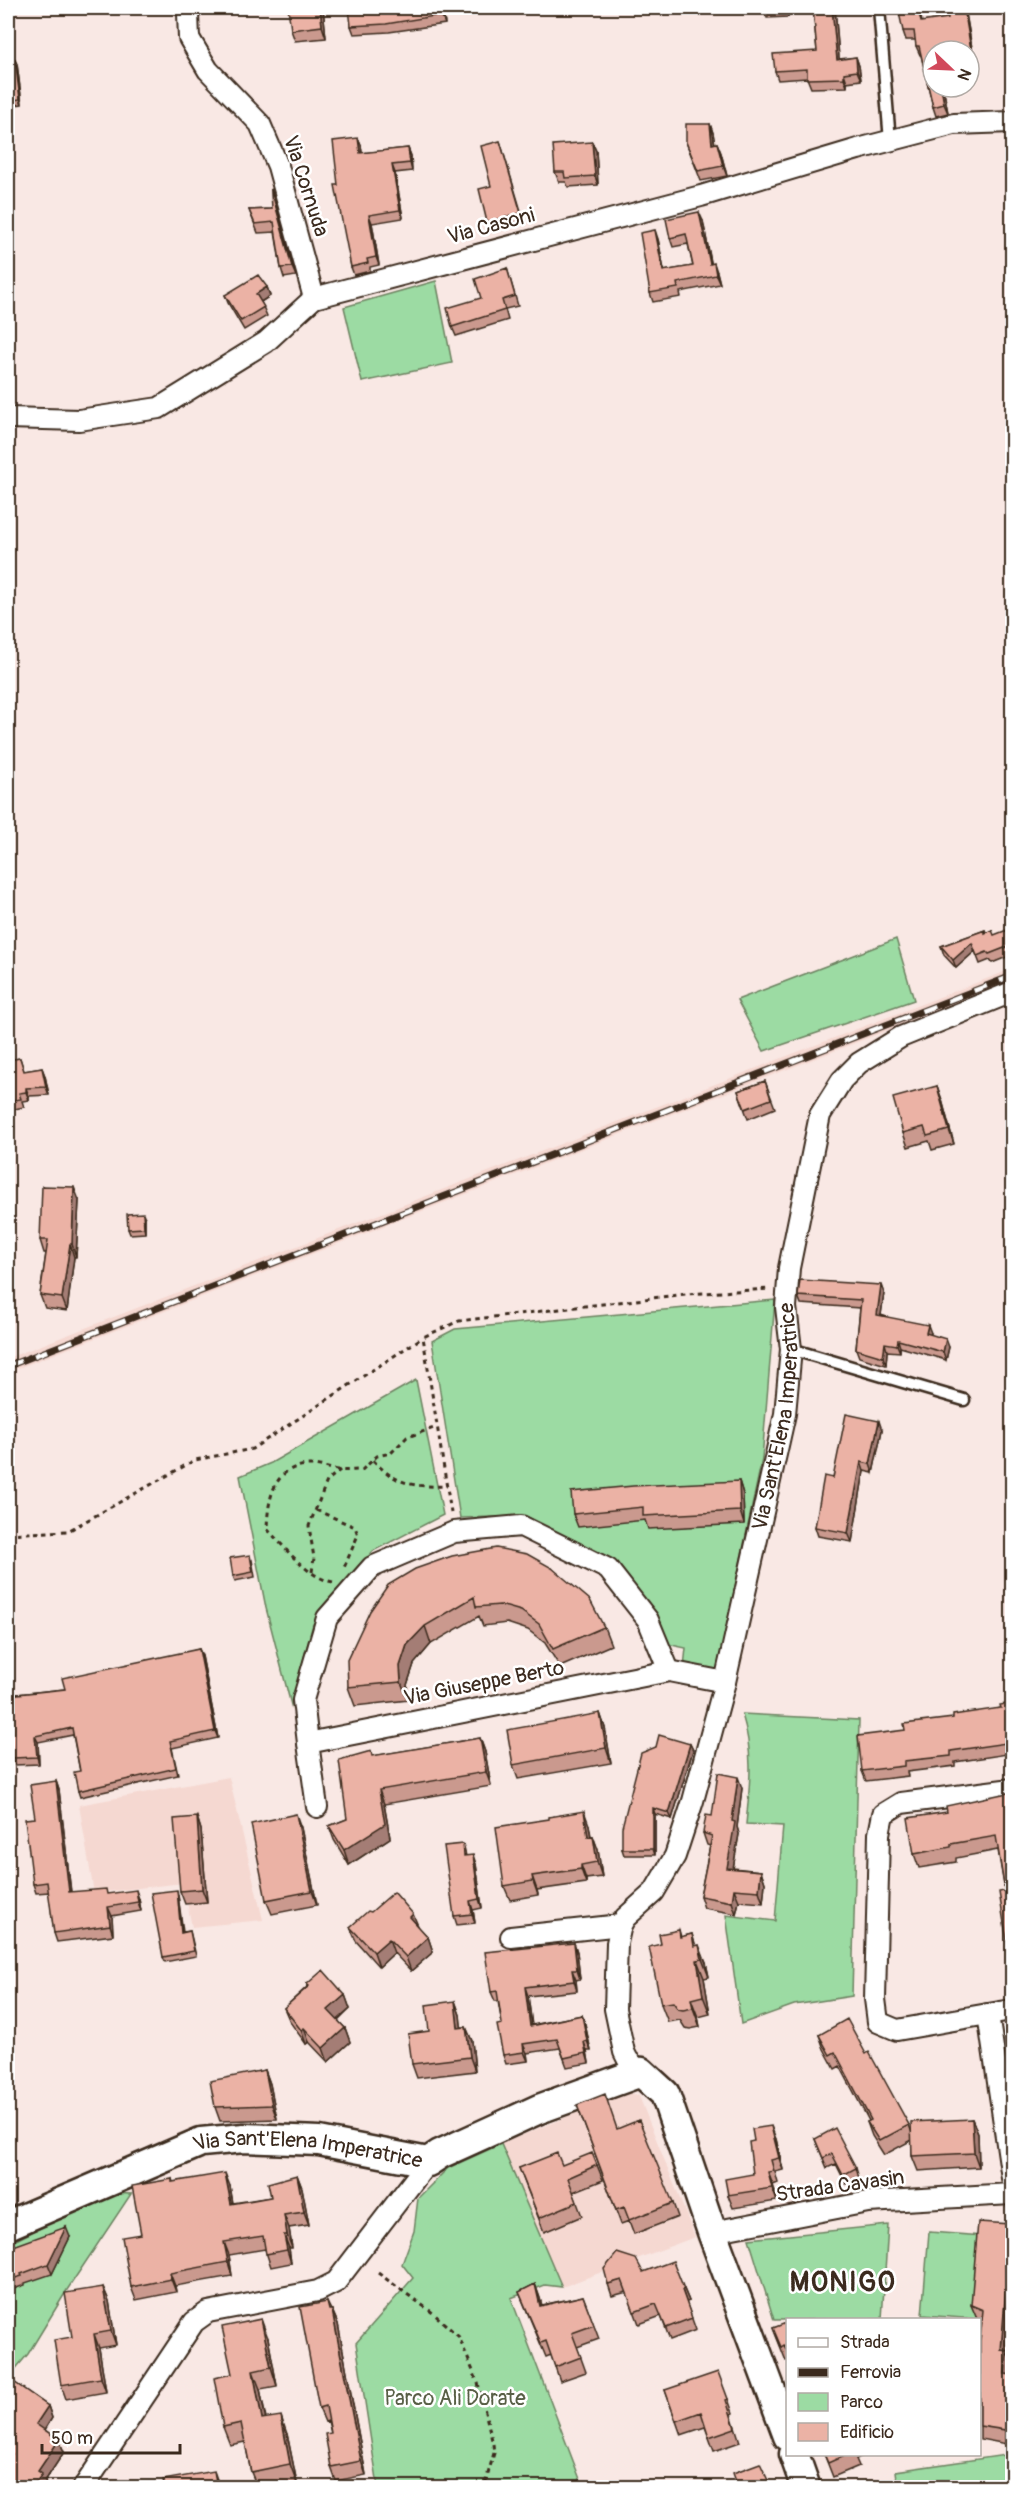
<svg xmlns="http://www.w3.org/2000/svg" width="1020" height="2495" font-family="Pangolin,sans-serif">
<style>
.built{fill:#f5d8d1}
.green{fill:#9cdba3;stroke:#6c8260;stroke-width:1.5}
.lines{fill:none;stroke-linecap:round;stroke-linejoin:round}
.lane-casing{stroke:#3b2a1e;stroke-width:15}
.street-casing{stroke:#3b2a1e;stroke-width:24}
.secondary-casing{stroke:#3b2a1e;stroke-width:33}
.path{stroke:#3b2a1e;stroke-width:3;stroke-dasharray:4.5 4.5;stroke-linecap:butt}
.lane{stroke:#fff;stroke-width:10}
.street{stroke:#fff;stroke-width:20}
.secondary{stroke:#fff;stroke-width:28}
.rail-casing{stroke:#3b2a1e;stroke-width:7}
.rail{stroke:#fff;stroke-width:4.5;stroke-dasharray:14;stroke-linecap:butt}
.wall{fill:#ca998e;stroke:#3b2a1e;stroke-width:1.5}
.shaded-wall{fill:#a47d74;stroke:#3b2a1e;stroke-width:1.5}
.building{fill:#ebb2a5;stroke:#3b2a1e;stroke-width:1.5}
.labels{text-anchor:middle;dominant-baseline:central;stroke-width:5;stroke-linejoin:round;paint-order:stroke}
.street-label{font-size:21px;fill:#3b2a1e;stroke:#fff}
.park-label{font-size:21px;fill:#585f46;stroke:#fff}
.district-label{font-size:27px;font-weight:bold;letter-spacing:1.5px;fill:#3b2a1e;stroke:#fff}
</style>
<rect width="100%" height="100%" fill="#f9e8e4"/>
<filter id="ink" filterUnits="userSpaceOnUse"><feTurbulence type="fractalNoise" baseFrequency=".0167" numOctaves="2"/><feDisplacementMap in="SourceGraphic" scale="12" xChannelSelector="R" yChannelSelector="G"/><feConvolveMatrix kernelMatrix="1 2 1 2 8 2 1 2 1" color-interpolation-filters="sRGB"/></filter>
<g filter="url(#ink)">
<path class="built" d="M1012 969V982L8 1372V1358Z
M229 1777 263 1920 192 1927 183 1883 94 1893 79 1805Z
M627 2092 639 2096 695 2237 562 2287 501 2144Z"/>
<path class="green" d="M436 281 452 363 362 382 344 307Z
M896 939 914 1000 764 1051 737 1000Z
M775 1300 762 1459 717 1672 684 1667 686 1648 667 1644 612 1564 526 1516 460 1518 432 1341 455 1329Z
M416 1380 443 1515 373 1551 313 1624 291 1705 266 1608 240 1476 271 1463Z
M742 1714 859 1720 852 1996 794 2005 741 2024 726 1915 775 1921 783 1826 746 1824C750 1784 754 1753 742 1714Z
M501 2144 562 2287 545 2285 511 2298 583 2487H378L356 2343 413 2278 402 2264 414 2231 418 2198 448 2168Z
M110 2193 131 2194 67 2290 28 2354 12 2373H8V2244Z
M888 2225 882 2319 774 2320 749 2239Z
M929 2232 983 2236 977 2319 922 2315Z
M1012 2454V2487H898L896 2471Z"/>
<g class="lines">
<defs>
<path id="lane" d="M879 8 890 141
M791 1349 964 1400"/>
<g id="street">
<path d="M192 8 188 14 189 38 208 70 260 124 278 166 314 298"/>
<path d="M8 418 79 420 159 408 266 342 314 298 701 196 858 149 954 124 1012 122"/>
<path d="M308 1743 303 1700 327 1618 372 1567 454 1532 521 1526 608 1569 648 1620 669 1671"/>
<path d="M317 1807 308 1743 669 1671 725 1682"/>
<path d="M511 1937 621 1925"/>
<path d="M1012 2010 988 2014 1012 2178"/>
<path d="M988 2014 897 2030 878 2022 875 1999 879 1834 883 1814 901 1803 1012 1789"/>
<path id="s1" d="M641 2072 628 2060 624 2052 615 2009 617 1943 621 1925 625 1918 654 1892 675 1856 693 1801 725 1682 785 1414 791 1349 786 1307 789 1268 820 1115 842 1080 859 1063 901 1037 1012 992"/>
<path d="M712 2232 868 2202 1012 2194"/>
<path d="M83 2488 194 2322 208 2312 318 2291 336 2282 428 2162"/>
</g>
<g id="secondary">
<path id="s2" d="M8 2225 201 2142 244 2138 319 2141 428 2162 440 2154 539 2109 641 2072 665 2094 712 2232 788 2436"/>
<path d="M794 2454 806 2488"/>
</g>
</defs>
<use href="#lane" class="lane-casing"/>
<use href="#street" class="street-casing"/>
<use href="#secondary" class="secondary-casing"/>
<path class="path" d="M373 1460C396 1485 414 1487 447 1486
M316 1510 355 1527 358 1535 343 1570
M451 1513 423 1337 459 1321 686 1294 770 1289
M8 1534 68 1531 195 1460 252 1449 423 1337
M312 1572 314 1558 309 1526 327 1481 340 1470
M333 1582C306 1577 286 1548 267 1529 268 1499 273 1465 311 1465 320 1465 329 1469 338 1470 346 1471 354 1470 362 1470L377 1456 391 1453 407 1437 437 1427
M378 2273 433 2313 459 2337 478 2383 493 2444 494 2453 484 2488"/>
<use href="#lane" class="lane"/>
<use href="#street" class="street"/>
<use href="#secondary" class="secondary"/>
<defs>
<path id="rail" d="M8 1366 1012 976"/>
</defs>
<use href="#rail" class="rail-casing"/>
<use href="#rail" class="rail"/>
</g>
<path class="wall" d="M323 8 326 38 295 41 291 30Z
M442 8 445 24 389 32 354 34 351 26Z
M760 8H788V17L767 18 765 10H761Z
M813 8H835L839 59 856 57 859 66 861 80 847 82V87L811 88 807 78 778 80 775 71 817 51Z
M919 8 922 22 948 18 965 8 977 77 969 78V51H933V87H943L948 113 936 116 933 107 921 55H920L916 46V40H906L903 31Z
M15 60 17 64 22 104 8 106V61Z
M710 124 713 133 715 144 717 143 721 153 727 176 701 181 686 142Z
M500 141 524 221 490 230 487 222 491 186Z
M592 142 596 151 598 185 568 187 566 182H559L555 172Z
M361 145 362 153 408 148 411 156 412 171 395 173 403 218 372 223 379 265 370 267V271L354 275 351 267 338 185Z
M271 189 274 199 296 276 284 278 281 268 275 232 258 233 249 210 272 209Z
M703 221 711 263 717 272 720 284 680 292 681 297 653 302 650 293 658 239 664 271 693 266 688 244 673 247 670 238Z
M507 268 518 306 505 309 508 320 456 336 452 327 481 298Z
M267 287 270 296 261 302 267 316 244 330 228 303 225 295Z
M985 930 986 932 994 935 1012 944V955L992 963 990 960 980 964 975 951 956 968 944 955 941 946Z
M20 1058 24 1071 42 1068 45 1076 49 1095 29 1096V1100L22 1101 24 1107 10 1110 8 1103V1060Z
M765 1081 775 1108 748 1119 738 1091Z
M937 1086 942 1100 954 1144 932 1150 929 1141 908 1147 903 1133Z
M79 1200 76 1257H74L67 1311 45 1308 40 1295 46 1253H44L40 1240Z
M145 1218V1233L130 1234 128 1229Z
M884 1293 881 1315 931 1333 930 1334 949 1347 946 1360 900 1347V1352L887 1351 886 1365 859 1357 856 1349 860 1308 801 1304 798 1296Z
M882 1430 873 1473 864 1471 852 1542 818 1536 815 1527 833 1478Z
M739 1481 743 1494 744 1524 648 1529 645 1520 578 1527 573 1514Z
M252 1560 255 1577 235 1581 233 1576Z
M552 1568 604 1627 611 1645 560 1667 545 1643 528 1630 507 1623 483 1626 479 1616 431 1644 414 1664 407 1685 408 1700 355 1706 348 1687 370 1611Z
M199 1649 202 1656 218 1738 172 1748 178 1775 80 1797 78 1791 80 1771 73 1735 38 1742 39 1764 15 1765 13 1758 10 1731H8V1695L65 1689Z
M1012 1703V1771L1008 1760 1007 1754 955 1762V1766L907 1772 908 1776 866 1781 862 1771 905 1730 1001 1708Z
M600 1713 605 1728 611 1763 518 1779 513 1765Z
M480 1738 485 1752 491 1786 384 1804 390 1838 349 1865 334 1840 329 1826 347 1819 371 1751 373 1756Z
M690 1744 693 1750 672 1819 655 1814V1855H624L622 1849 656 1747Z
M56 1781 59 1790 71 1892 108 1894 139 1899 141 1911 112 1916 113 1935 57 1942 54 1933 49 1892 36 1893 33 1884 35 1818Z
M742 1788 737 1827 739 1834 733 1868 761 1871 765 1883 763 1903 739 1901 736 1914 704 1908 700 1896 710 1846 707 1845 703 1833 712 1816Z
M1012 1792V1971L1011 1966 1005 1891 998 1850 956 1858V1862L919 1868 914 1854 947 1812Z
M197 1817 201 1830 207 1902 185 1904 180 1891Z
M589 1825 591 1836H593L598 1850 602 1877 586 1879V1883L537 1890 538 1895 510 1900 504 1886Z
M301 1828 317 1905 272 1914 266 1900Z
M463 1844 466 1856 476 1864 482 1908 473 1910 475 1923 457 1925 454 1916Z
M178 1895 183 1932 190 1931 196 1956 165 1962 163 1957Z
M371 1912 418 1927 428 1937 433 1952 411 1971 394 1953 379 1967 356 1941 350 1927Z
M679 1930 681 1937 692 1934 696 1946 706 1963 709 1977 704 1978 710 2014 698 2017 700 2027 690 2029 685 2028 680 2020 668 2022 661 2004Z
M574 1943 577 1952 580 1979 576 1980 577 1991 528 1996 532 2025 582 2015 585 2024 591 2051H587L589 2063 567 2067 560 2048 527 2053 528 2061 506 2064 503 2055 502 2024 498 2001H495L491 1992Z
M307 1984 345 1995 350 2009 338 2021 345 2028 350 2042 328 2062 309 2042 306 2044 290 2022 284 2008 308 1986Z
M455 2001 460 2015 461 2027H466L472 2041 475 2071 417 2078 412 2064Z
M819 2035 866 2054 909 2125 912 2133 972 2119 978 2134 979 2167 918 2171 912 2156V2140L884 2155 872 2136 867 2122 869 2121 840 2066 835 2069 824 2049Z
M265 2070 270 2084 277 2119 220 2121 215 2107Z
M577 2105 673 2203 678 2217 634 2234 629 2221 621 2224Z
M776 2139 783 2170 775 2172 778 2183 773 2185 777 2201 733 2208 728 2195 753 2174 754 2141Z
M815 2139 856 2168 859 2178 846 2184 836 2164 827 2168Z
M562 2165H597L603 2180 573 2192 582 2216 544 2232 519 2168Z
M297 2175 302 2188 309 2225 289 2228 292 2248H289L291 2263 271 2267 265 2249 229 2255 232 2276 175 2286 176 2292 136 2300 131 2287 141 2234 172 2179 173 2182 230 2186 233 2203 271 2197Z
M1011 2224 1012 2228V2287L1007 2351 1012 2365V2445L980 2439V2341L981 2321 977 2319 971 2305Z
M70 2237 52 2274 25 2283V2285L8 2291V2248Z
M643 2272 684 2289 689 2301 686 2302 696 2330 670 2340 661 2316 639 2324 627 2292 612 2296 608 2284Z
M535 2284 542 2305 583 2296 599 2339 577 2347 586 2372 560 2381 551 2355 546 2357 519 2292Z
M103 2287 109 2301 116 2345 99 2348 106 2392 66 2399 61 2385 72 2337Z
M327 2302 331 2310H332L338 2324 366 2475 336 2481 331 2467V2433L328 2421 325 2422 319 2408Z
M788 2324V2360L786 2361 773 2328Z
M268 2338 277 2386 260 2389 266 2419 287 2434 297 2483 273 2487H257L251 2472 245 2442 230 2445 223 2427 232 2374Z
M8 2378 48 2406 52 2418 45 2430 59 2440 64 2452 45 2481 46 2486 9 2458 8 2453V2449L14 2439V2437L8 2433Z
M665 2390 728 2399 733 2413 731 2414 740 2442 714 2451 705 2427 681 2435Z
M824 2454H866L856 2459 859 2466 833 2477Z"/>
<path class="shaded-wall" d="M320 8H323L326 38 322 26Z
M440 8H442L445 24 441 15Z
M785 8H788V17Z
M832 8H835L840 69 837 60Z
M964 8H965L977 77 974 68Z
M856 57 859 66 861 80 857 71Z
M15 60 17 64 22 104 20 99Z
M844 73 847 82V87L844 78Z
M941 87H943L948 113 944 104Z
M710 124 713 133 716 154 712 144Z
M358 138 361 145 363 161 360 153Z
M592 142 596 151 598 185 595 176Z
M717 143 721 153 727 176 723 166Z
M408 148 411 156 412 171 410 163Z
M392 165 395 173 403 218 400 210Z
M271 189 274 199 296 276 292 267Z
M699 212 703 221 713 272 710 264Z
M369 215 372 223 379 265 376 257Z
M655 230 658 239 666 280 663 271Z
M714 263 717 272 720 284 716 275Z
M267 287 270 296 259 303 256 294Z
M972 943 975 951 956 968 953 960Z
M42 1068 45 1076 49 1095 46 1087Z
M937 1086 942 1100 954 1144 949 1130Z
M26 1088 29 1096V1100L26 1092Z
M74 1187 79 1200 76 1257 72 1244Z
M143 1213 145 1218V1233L144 1228Z
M70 1244 74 1257 67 1311 62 1298Z
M881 1285 884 1293 880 1322 877 1315Z
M928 1325 931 1333 929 1341 926 1333Z
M946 1339 949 1347 946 1360 943 1352Z
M898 1340 900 1347V1352L897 1345Z
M885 1343 887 1351 886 1365 883 1357Z
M879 1421 882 1430 873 1473 870 1464Z
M861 1462 864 1471 852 1542 848 1533Z
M739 1481 743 1494 744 1524 740 1511Z
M425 1626 431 1644 414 1664 407 1685 408 1700 401 1682 400 1666 407 1645Z
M199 1649 202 1656 218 1738 215 1731Z
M600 1713 605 1728 611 1763 606 1748Z
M35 1736 38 1742 39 1764 37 1757Z
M480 1738 485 1752 491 1786 486 1772Z
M690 1744 693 1750 672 1819 669 1813Z
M738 1777 742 1788 737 1827 739 1834 731 1880 727 1868 732 1821Z
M56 1781 59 1790 72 1902 69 1892Z
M379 1790 384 1804 390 1838 349 1865 344 1850Z
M653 1808 655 1814V1855L653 1849Z
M584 1811 589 1825 593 1851 588 1837Z
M296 1814 301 1828 317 1905 312 1891Z
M197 1817 201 1830 207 1902 202 1889Z
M593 1836 598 1850 602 1877 597 1862Z
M473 1855 476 1864 482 1908 479 1899Z
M581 1865 586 1879V1883L581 1869Z
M761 1871 765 1883 763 1903 759 1891Z
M532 1876 537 1890 538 1895 533 1881Z
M734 1889 739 1901 736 1914 732 1902Z
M136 1890 139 1899 141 1911 138 1902Z
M177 1890 178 1895 183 1937 181 1933Z
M470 1901 473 1910 475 1923 472 1914Z
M108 1907 112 1916 113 1935 110 1925Z
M413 1914 419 1928 410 1917Z
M428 1937 433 1952 411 1971 406 1957Z
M389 1939 394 1953 379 1967 374 1952Z
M574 1943 577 1952 580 1979 577 1970Z
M699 1945 706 1963 709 1977 702 1959Z
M697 1960 704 1978 710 2014 703 1996Z
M572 1970 576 1980 577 1991 574 1981Z
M525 1987 528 1996 533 2035 530 2026Z
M345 1995 350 2009 333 2024 328 2010Z
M691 1999 698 2017 700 2027 693 2008Z
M455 2001 460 2015 463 2042 458 2028Z
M582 2015 585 2024 591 2051 587 2041Z
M466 2027 472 2041 475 2071 470 2057Z
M304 2028 309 2042 306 2044 301 2030Z
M345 2028 350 2042 328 2062 323 2048Z
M584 2042 587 2051 589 2063 586 2053Z
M523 2044 527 2053 528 2061 524 2052Z
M265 2070 270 2084 277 2119 272 2105Z
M972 2119 978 2134 979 2167 974 2153Z
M771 2126 776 2139 783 2170 779 2158Z
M768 2172 773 2185 777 2201 772 2188Z
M225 2173 230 2186 235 2217 231 2204Z
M297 2175 302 2188 309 2225 304 2212Z
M284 2215 289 2228 292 2248 287 2235Z
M1011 2224 1012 2228V2287L1007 2351 1012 2365 1011 2388 1005 2374 1001 2350Z
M66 2227 70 2237 52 2274 48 2264Z
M284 2235 289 2248 291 2263 287 2250Z
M224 2242 229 2255 232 2276 228 2262Z
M170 2273 175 2286 176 2292 171 2279Z
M535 2284 540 2298 545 2320 540 2306Z
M103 2287 109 2301 116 2345 111 2331Z
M684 2289 689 2301 686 2302 682 2290Z
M332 2310 338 2324 366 2475 361 2461Z
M261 2319 268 2338 277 2386 271 2367Z
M94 2334 99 2348 106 2392 101 2378Z
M253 2371 260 2389 269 2438 262 2419Z
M48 2406 52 2418 40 2437 36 2424Z
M281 2416 287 2434 297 2483 290 2464Z
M59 2440 64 2452 45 2481 46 2486 45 2487H33L38 2471Z
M214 2471 219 2485 220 2487H217Z"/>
<path class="building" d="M288 8H320L322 26 291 30Z
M349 8H440L441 15 386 24 351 26Z
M813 8H832L837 60 856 57 857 71 844 73V78L807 79V69L775 71 773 54 817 51Z
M898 8H918L921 22 948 18 946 8H964L974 68 969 69V51H933V87H941L944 104 933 107 919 46H916L914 31H903Z
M15 60 20 99 8 101V61Z
M686 124H710L712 144 717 143 723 166 698 171 686 142Z
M358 138 360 153 408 148 410 163 392 165 400 210 369 215 376 257 367 259 368 263 351 267 335 185H338L333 141Z
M500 141 521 213 487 222 479 189 491 186 481 146Z
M592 142 595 176 565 178 564 172H555L553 145Z
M271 189 292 267 281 268 274 222 255 224 249 210 272 209Z
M699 212 710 264 714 263 716 275 677 283 678 288 650 293 640 233 655 230 663 271 693 266 686 234 670 238 666 219Z
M507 268 515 296 502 300 505 310 452 327 447 308 481 298 475 279Z
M258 275 267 287 256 294 264 307 241 321 225 295Z
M985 930V933L992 930 994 935 1007 930 1012 945 989 954 987 952 977 956 972 943 953 960 941 946Z
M20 1058 24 1071 42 1068 46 1087 26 1088V1092L19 1093 21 1099 8 1101V1060Z
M765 1081 771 1099 745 1109 738 1091Z
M937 1086 949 1130 927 1136 924 1127 903 1133 893 1098Z
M42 1186 74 1187 72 1244H70L62 1298 40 1295 48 1240H40Z
M143 1213 144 1228 128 1229 127 1214Z
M800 1280 881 1285 877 1315 928 1325 926 1333 946 1339 943 1352 898 1340 897 1345 885 1343 883 1357 856 1349 861 1300 798 1296Z
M846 1414 879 1421 870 1464 861 1462 848 1533 815 1527 824 1476 833 1478Z
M739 1481 740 1511 643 1516V1507L573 1514 571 1492 633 1486Z
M496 1548 527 1554 552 1568 590 1600 604 1627 553 1649 539 1624 521 1611 500 1605 476 1607 474 1597 425 1626 407 1645 400 1666 401 1682 348 1687 347 1660 370 1611 388 1585 415 1569 452 1556Z
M250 1555 253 1572 233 1576 230 1558Z
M199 1649 215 1731 170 1741 176 1768 78 1791 74 1772 80 1771 72 1728 35 1736 37 1757 13 1758 9 1724H8V1695L65 1689 62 1678Z
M1012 1703V1759L1008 1760 1006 1743 951 1751V1756L904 1761V1766L862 1771 858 1736 905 1730 904 1724 953 1718V1715L1001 1708 1000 1705Z
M600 1713 606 1748 513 1765 507 1730Z
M659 1735 690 1744 669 1813 653 1808V1849H622V1827L641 1753 656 1747Z
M480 1738 486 1772 379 1790 385 1824 344 1850 329 1826 347 1819 339 1760 371 1751 372 1756Z
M718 1773 738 1777 732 1821 735 1822 727 1868 761 1871 759 1891 734 1889 732 1902 700 1896 712 1836 703 1833 706 1815 712 1816Z
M56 1781 69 1892 106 1889 107 1894 136 1890 138 1902 108 1907 110 1925 54 1933 47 1882 33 1884 25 1819 35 1818 30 1785Z
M1012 1792V1966H1011L999 1892 1005 1891 996 1836 951 1844V1847L914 1854 908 1818 947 1812 946 1806Z
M584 1811 588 1837 593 1836 597 1862 581 1865V1869L532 1876 533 1881 504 1886 496 1827 549 1819V1817Z
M296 1814 312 1891 266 1900 251 1824Z
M197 1817 202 1889 180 1891 174 1819Z
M463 1844 464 1856 473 1855 479 1899 470 1901 472 1914 454 1916 444 1846Z
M177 1890 181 1933 190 1931 194 1951 163 1957 151 1893Z
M394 1892 413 1914 410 1917 428 1937 406 1957 389 1939 374 1952 350 1927 368 1911 371 1912Z
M679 1930 680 1937 692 1934 694 1946 699 1945 702 1959 697 1960 703 1996 691 1999 693 2008 683 2010 678 2009 673 2002 661 2004 649 1947 661 1944 659 1934Z
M574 1943 577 1970H572L574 1981 525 1987 530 2026 582 2015 587 2041 584 2042 586 2053 564 2058 557 2039 523 2044 524 2052 503 2055 497 2025 502 2024 497 1991 491 1992 485 1952Z
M323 1970 345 1995 328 2010 345 2028 323 2048 304 2028 301 2030 284 2008 309 1986 307 1984Z
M455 2001 458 2028 466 2027 470 2057 412 2064 408 2034 429 2031 426 2005Z
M847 2019 866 2054 869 2052 909 2125 879 2141 867 2122 871 2120 835 2052 830 2055 819 2035Z
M265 2070 272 2105 215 2107 210 2081Z
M605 2094 617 2129 639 2120 673 2203 629 2220 624 2207 616 2210 577 2105Z
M972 2119 974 2153 912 2156 911 2122Z
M771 2126 779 2158 771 2160 774 2171 768 2172 772 2188 728 2195 725 2179 753 2174 749 2142 754 2141 752 2129Z
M835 2128 856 2168 843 2175 832 2154 823 2158 815 2139Z
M557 2153 562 2165 592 2153 597 2165 568 2178 577 2202 539 2218 519 2168Z
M225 2173 231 2204 271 2197 268 2183 297 2175 304 2212 284 2215 287 2235H284L287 2250 266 2254 263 2236 224 2242 228 2262 170 2273 171 2279 131 2287 122 2237 141 2234 132 2186 172 2179V2182Z
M978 2222 1011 2224 1001 2350 1007 2351 1005 2374 1012 2375V2431L980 2426V2341L983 2310 971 2305Z
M66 2227 48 2264 21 2274 22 2276 8 2280V2248Z
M617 2253 636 2259 643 2272 673 2261 684 2289 682 2290 692 2318 666 2328 656 2304 634 2312 622 2280 608 2284 604 2269Z
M535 2284 540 2306 583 2296 594 2325 572 2333 581 2357 555 2367 546 2341 541 2343 519 2292Z
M103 2287 111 2331 94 2334 101 2378 61 2385 54 2340 72 2337 65 2293Z
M327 2302 329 2310H332L361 2461 331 2467 325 2434 331 2433 326 2406 319 2408 300 2307Z
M261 2319 271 2367 253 2371 262 2419 281 2416 290 2464 251 2472 241 2423 223 2427 214 2378 232 2374 222 2327Z
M786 2323 788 2324V2353L784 2345 781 2347 773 2328Z
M718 2372 728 2399 726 2400 735 2428 709 2437 701 2412 676 2421 665 2390Z
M8 2378 48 2406 36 2424 59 2440 38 2471 42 2474 33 2487H8V2460L12 2454 8 2451V2449L14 2439 11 2426 8 2424Z
M824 2454H848L828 2463Z
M760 2463 771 2487H738L733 2473Z
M214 2471 217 2487H165L163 2480Z"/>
</g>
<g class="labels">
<g class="street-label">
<text transform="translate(306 186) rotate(72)">Via Cornuda</text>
<text transform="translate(491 226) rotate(-15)">Via Casoni</text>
<text stroke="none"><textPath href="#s1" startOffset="696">Via Sant'Elena Imperatrice</textPath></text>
<text transform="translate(484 1683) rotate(-11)">Via Giuseppe Berto</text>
<text stroke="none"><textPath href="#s2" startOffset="318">Via Sant'Elena Imperatrice</textPath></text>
<text transform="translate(840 2186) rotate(-8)">Strada Cavasin</text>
</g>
<g class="park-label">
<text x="455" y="2398">Parco Ali Dorate</text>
</g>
<g class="district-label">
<text x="843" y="2282">MONIGO</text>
</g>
</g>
<rect width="1020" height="2495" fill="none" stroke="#fff" stroke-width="30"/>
<rect x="15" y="15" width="990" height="2465" fill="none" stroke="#3b2a1e" stroke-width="2" filter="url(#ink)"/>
<rect x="786" y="2318" width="195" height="138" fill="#ffffff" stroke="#b1aaa5" stroke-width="1.5"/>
<rect x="798" y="2338" width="30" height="9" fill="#ffffff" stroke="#b1aaa5" stroke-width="1.5"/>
<text x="840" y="2348" font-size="18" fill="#3b2a1e">Strada</text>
<rect x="798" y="2368" width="30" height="9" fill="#3b2a1e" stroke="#b1aaa5" stroke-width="1.5"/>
<text x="840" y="2378" font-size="18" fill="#3b2a1e">Ferrovia</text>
<rect x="798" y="2393" width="30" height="18" fill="#9cdba3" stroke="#b1aaa5" stroke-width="1.5"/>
<text x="840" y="2408" font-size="18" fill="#3b2a1e">Parco</text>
<rect x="798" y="2423" width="30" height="18" fill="#ebb2a5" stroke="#b1aaa5" stroke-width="1.5"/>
<text x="840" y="2438" font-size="18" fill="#3b2a1e">Edificio</text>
<g transform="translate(951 69) rotate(113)"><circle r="28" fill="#ffffff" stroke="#b1aaa5" stroke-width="1.5"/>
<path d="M0-4.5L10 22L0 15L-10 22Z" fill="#d1495b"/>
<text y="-9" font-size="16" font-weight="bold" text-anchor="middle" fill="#3b2a1e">N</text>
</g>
<path d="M42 2444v9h138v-9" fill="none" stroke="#3b2a1e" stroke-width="3"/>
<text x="51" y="2444" font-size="18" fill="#3b2a1e" stroke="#ffffff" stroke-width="4.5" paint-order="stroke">50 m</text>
</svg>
